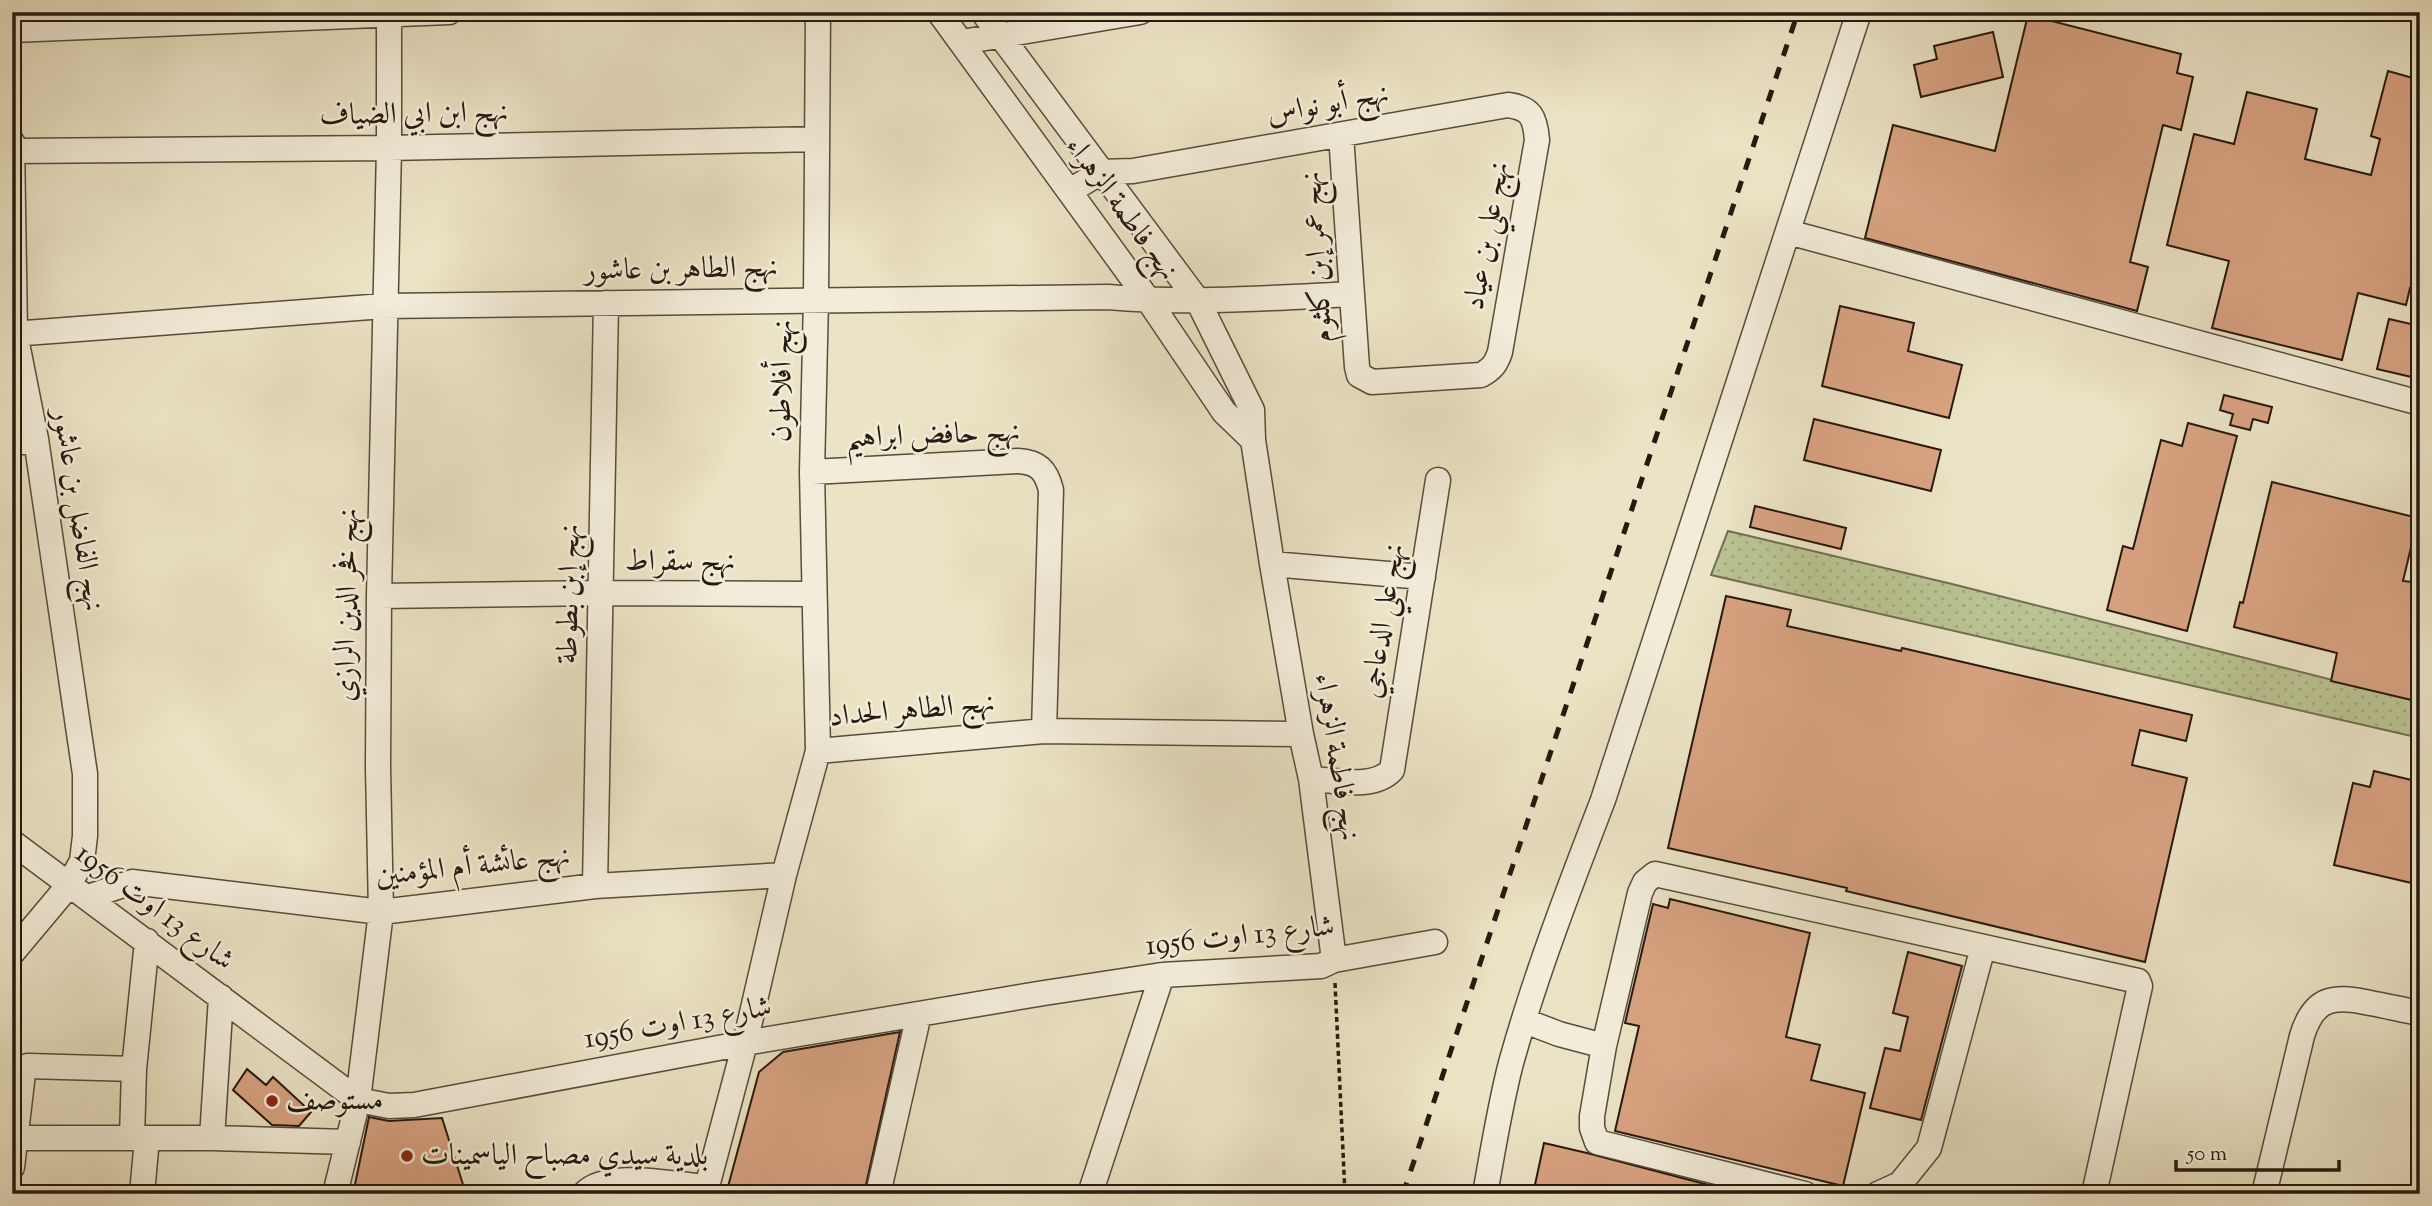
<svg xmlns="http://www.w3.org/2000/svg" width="2432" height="1206" font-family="'Sorts Mill Goudy',Amiri,serif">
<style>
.grass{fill:url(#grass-dots);stroke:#706e50;stroke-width:2}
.building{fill:#d8a281;stroke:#27190f;stroke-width:2}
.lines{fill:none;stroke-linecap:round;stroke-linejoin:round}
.minor-casing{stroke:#584c3c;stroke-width:27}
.path{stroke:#27190f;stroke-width:3.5;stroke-dasharray:5 3.5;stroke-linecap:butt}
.minor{stroke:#f2edd9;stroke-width:24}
.rail{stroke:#27190f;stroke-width:5;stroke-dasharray:12 12;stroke-linecap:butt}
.poi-dot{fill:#8f2418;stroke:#f2edd9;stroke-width:2.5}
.labels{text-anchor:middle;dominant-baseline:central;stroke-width:5;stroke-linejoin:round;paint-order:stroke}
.street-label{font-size:30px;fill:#27190f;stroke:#f2edd9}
.poi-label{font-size:30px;fill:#27190f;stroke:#f2edd9;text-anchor:start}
</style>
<defs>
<pattern id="grass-dots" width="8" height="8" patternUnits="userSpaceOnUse" patternTransform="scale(1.75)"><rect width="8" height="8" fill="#bac392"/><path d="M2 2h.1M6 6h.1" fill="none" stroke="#a0a77d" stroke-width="1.8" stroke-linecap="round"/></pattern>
</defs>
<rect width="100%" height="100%" fill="#ebe3c5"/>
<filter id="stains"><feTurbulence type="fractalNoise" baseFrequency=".00286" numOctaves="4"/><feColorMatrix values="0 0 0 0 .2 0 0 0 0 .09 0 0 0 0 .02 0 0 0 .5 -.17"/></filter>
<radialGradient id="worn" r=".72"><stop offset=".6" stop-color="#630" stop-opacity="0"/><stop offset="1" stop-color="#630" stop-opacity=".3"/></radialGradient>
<path class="grass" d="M1728 531 1952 584 2420 702V738L1711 575Z"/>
<path class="building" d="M2028 15 2181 54 2177 73 2193 77 2181 130 2163 125 2130 262 2148 267 2137 311 1865 238 1893 125 1995 151Z
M1993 32 2003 77 1921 97 1914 65 1937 59 1934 46Z
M2388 71 2420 80V290L2410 288 2406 305 2358 293 2342 360 2212 328 2229 261 2167 245 2194 134 2234 144 2247 92 2317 109 2305 159 2371 175 2380 139 2371 136Z
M1840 306 1914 323 1908 351 1962 365 1949 418 1822 386Z
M2389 319 2420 326V379L2377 369Z
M2224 395 2272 407 2268 423 2253 419 2250 430 2230 425 2233 414 2220 410Z
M1814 419 1941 450 1931 491 1804 460Z
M2188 423 2237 436 2187 631 2107 610 2123 546 2133 549 2161 440 2182 446Z
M2272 482 2418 518 2403 581 2420 583V702L2331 681 2337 653 2234 627 2240 602 2243 603Z
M1755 506 1846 528 1841 549 1750 527Z
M1726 596 1791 610 1787 626 1901 651 1902 648 2192 715 2186 741 2140 730 2132 765 2187 778 2145 962 1846 891 1847 888 1668 848Z
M2374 771 2420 782V885L2334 865 2353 783 2370 787Z
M1670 899 1810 933 1786 1037 1820 1045 1811 1080 1865 1093 1843 1186 1615 1131 1639 1026 1625 1023 1653 904 1668 908Z
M1908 952 1962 966 1921 1120 1870 1108 1885 1048 1900 1051 1908 1017 1893 1013Z
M900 1032 864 1194H726L759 1072 783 1052Z
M247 1069 266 1085 273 1077 311 1112 299 1126 272 1125 233 1090Z
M369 1117 389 1121 442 1118 466 1194H353Z
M1544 1143 1587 1153 1743 1194H1533Z"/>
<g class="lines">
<defs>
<path id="minor" d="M818 12 816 299 812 472 818 751
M939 12 1149 301 1224 412 1253 440
M983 12 1198 301 1252 410 1253 440 1272 564 1301 734 1311 779 1334 960
M12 30 449 12
M962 42 1140 12
M12 142 15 333 36 439 85 774V836L82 861 69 885 12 953
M12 151 389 148 817 139
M1070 191 1101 172 1133 171 1508 105C1531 108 1535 117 1537 140L1500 352C1496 364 1492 369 1481 375L1372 382 1359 375 1357 367 1341 135
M1788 232 2420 403
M12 334 384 306 1108 297C1189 304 1270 298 1351 294
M12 444 36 439
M812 472 1018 461C1038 462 1046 470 1051 490L1044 731
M1272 564 1423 577
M379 596 602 593 814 594
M1311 779C1336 780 1373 790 1392 770L1438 480
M12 842 358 1100 389 1106 414 1105 745 1043 1044 993 1162 975 1321 966 1334 960 1435 942
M595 886 606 303
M88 897 132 882 381 912 595 886 784 875
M1525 1021 1559 1034 1604 1046
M16 1138H212L348 1142
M132 1138 134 1069 147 941
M212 1138 221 997
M12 1167 23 1073 28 1066 134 1069
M142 1194 147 1138
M335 1194 358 1100 381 912 378 767 379 596 389 148V12
M584 1194C606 1169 676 1185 707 1187
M705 1194 745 1043 784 875 818 751 1044 731 1301 734
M878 1194 919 1014
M1090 1194 1162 975
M1485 1194C1493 1150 1500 1105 1511 1063 1536 973 1570 886 1603 800L1859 12
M1805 1194 1597 1142 1592 1128V1116L1604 1046 1640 893 1645 882 1655 874 2138 981 2140 986 2094 1194
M1878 1194 1900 1184 1929 1148 1983 947
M2264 1194 2302 1036C2314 997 2333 995 2370 1003 2387 1006 2403 1010 2420 1013"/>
</defs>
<use href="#minor" class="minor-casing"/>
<path class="path" d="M1335 983 1345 1194"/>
<use href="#minor" class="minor"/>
<path class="rail" d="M1403 1194 1798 12"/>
</g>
<g class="poi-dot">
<circle cx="272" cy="1101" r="7"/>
<circle cx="407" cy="1156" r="7"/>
</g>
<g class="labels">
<g class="street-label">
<text transform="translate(1328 105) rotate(-10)">نهج أبو نواس</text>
<text transform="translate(414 115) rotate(-1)">نهج ابن ابي الضياف</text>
<text transform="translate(1121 209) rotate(54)">نهج فاطمة الزهراء</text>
<text transform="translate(1488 236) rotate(-80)">نهج علي بن عياد</text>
<text transform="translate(1318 257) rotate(-94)">نهج عمر إبن كلثوم</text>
<text transform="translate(681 270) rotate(-1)">نهج الطاهر بن عاشور</text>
<text transform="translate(783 381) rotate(-89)">نهج أفلاطون</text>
<text transform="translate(933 436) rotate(-2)">نهج حافض ابراهيم</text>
<text transform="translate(77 510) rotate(81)">نهج الفاضل بن عاشور</text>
<text x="680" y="562">نهج سقراط</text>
<text transform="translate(570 594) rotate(-89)">نهج إبن بطوطة</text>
<text transform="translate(348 605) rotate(-89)">نهج فخر الدين الرازي</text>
<text transform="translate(1384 621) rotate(-81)">نهج علي الدعاجي</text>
<text transform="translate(912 711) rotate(-5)">نهج الطاهر الحداد</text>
<text transform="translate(1336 757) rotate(81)">نهج فاطمة الزهراء</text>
<text transform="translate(473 867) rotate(-6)">نهج عائشة أم المؤمنين</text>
<text transform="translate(154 908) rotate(37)">شارع 13 اوت 1956</text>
<text transform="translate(1240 937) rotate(-6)">شارع 13 اوت 1956</text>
<text transform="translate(678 1024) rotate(-10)">شارع 13 اوت 1956</text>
</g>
<g class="poi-label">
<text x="286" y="1101">مستوصف</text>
<text x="421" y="1156">بلدية سيدي مصباح الياسمينات</text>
</g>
</g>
<rect width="2432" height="1206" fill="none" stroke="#ebe3c5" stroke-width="42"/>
<rect x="14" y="14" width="2404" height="1178" fill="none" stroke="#27190f" stroke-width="3.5"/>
<rect x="21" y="21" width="2390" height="1164" fill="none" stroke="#27190f" stroke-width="2"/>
<path d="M2176 1160v10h163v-10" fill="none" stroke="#27190f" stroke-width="3.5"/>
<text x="2187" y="1160" font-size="21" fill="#27190f" stroke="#f2edd9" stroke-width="5" paint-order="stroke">50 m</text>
<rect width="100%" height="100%" filter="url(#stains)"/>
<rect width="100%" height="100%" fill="url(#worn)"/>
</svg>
